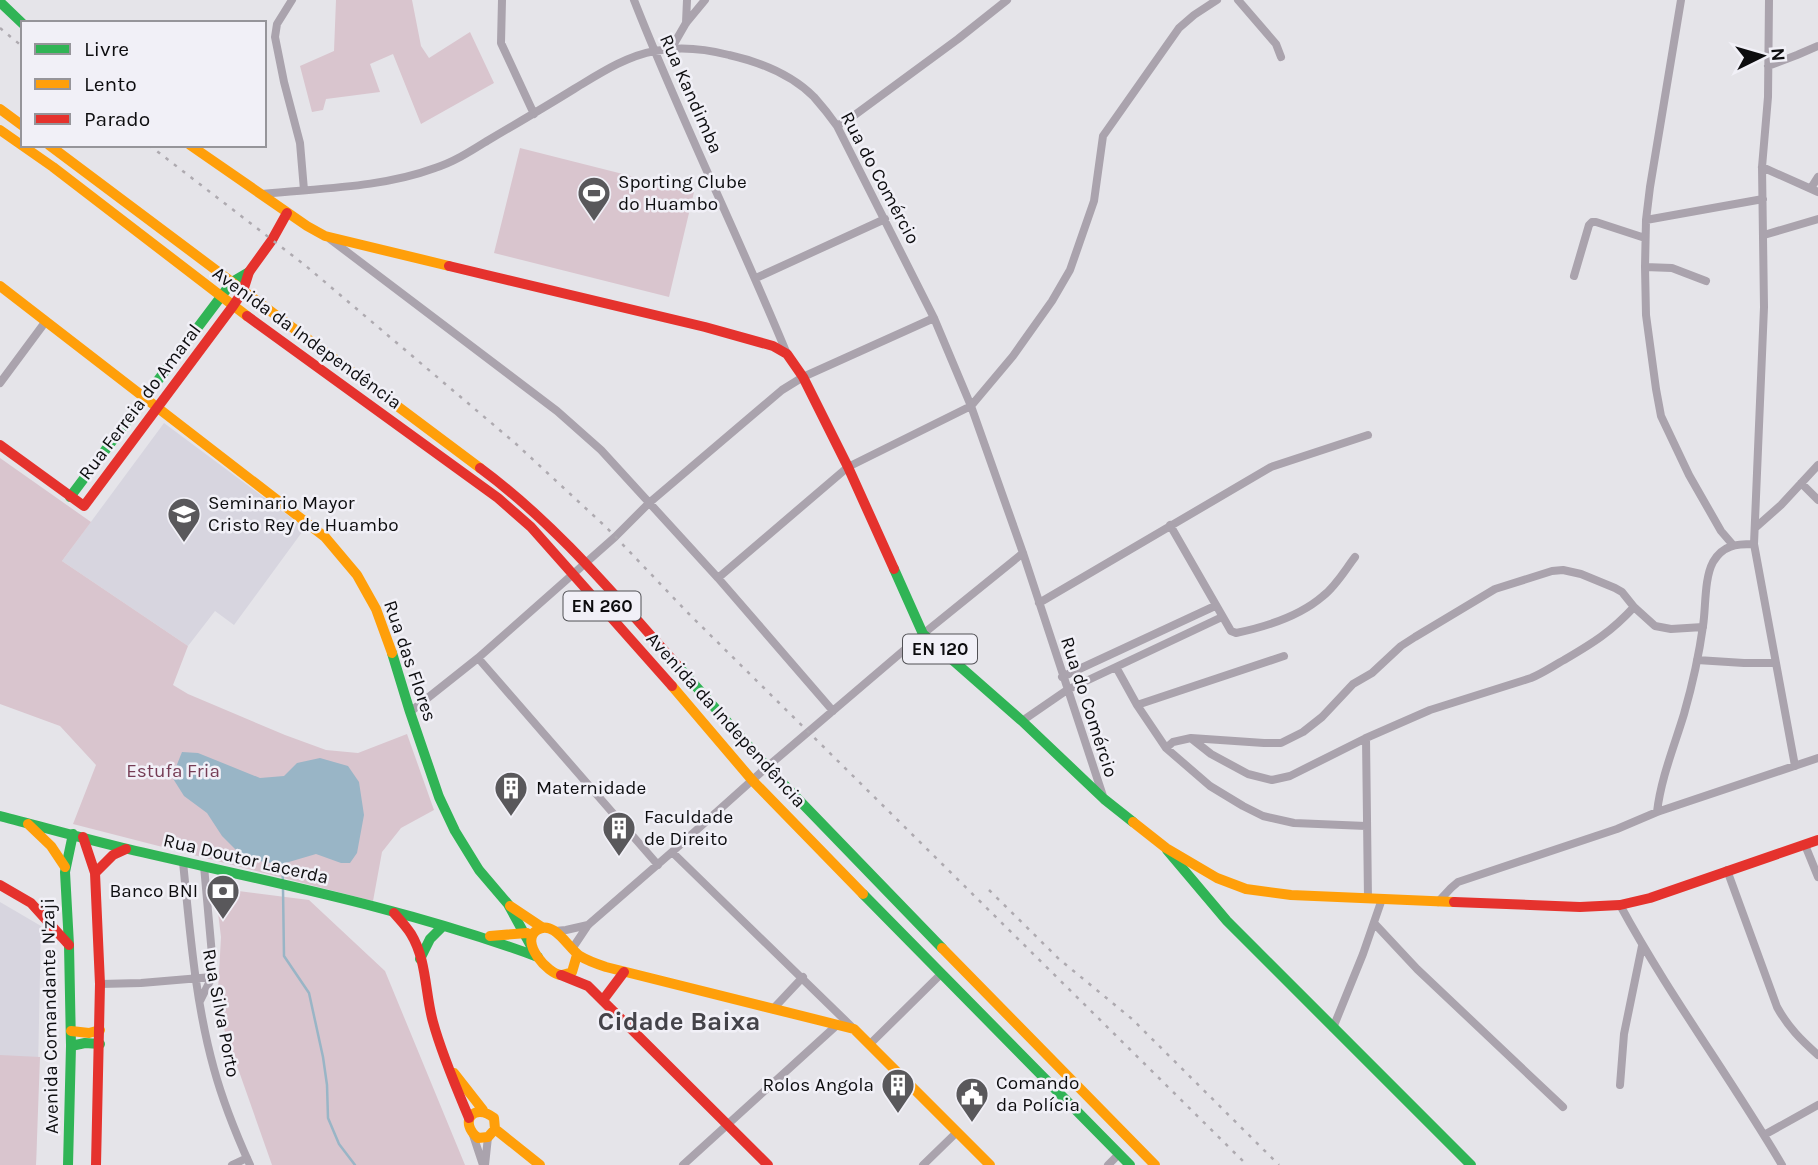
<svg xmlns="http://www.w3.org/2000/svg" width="1818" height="1165" font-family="Karla,sans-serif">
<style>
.built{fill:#d7d5df}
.green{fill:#d9c5ce}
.water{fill:#99b5c6}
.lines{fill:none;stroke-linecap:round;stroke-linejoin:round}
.stream{stroke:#99b5c6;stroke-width:2.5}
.street{stroke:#aaa3ad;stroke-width:8}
.fast{stroke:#30b455;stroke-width:10}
.slow{stroke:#ff9f0a;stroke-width:10}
.jam{stroke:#e5322d;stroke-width:10}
.rail{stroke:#aeaab0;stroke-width:2.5;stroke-dasharray:3.5 7;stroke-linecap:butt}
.labels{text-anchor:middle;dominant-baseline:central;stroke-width:5;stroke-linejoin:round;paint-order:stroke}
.shield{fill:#f1f0f7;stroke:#515155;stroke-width:2}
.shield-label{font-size:18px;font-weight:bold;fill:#0d0d0f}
.street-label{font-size:19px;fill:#0d0d0f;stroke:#f1f0f7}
.poi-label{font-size:19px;fill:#0d0d0f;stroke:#f1f0f7;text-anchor:start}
.park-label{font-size:19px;fill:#763d55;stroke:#f1f0f7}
.district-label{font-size:26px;font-weight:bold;fill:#444349;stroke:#f1f0f7}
</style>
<rect width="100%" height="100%" fill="#e5e4e9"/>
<path class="built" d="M164 423 305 528 234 625 215 611 188 646 62 561Z
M0 902 41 926 36 1165H0Z"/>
<path class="green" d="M336 0H412L421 46 429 58 470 32 494 83 421 124 393 54 370 64 380 92 326 99 323 110 312 112 300 66 334 51Z
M520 148 694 192 669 297 494 253Z
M0 458 91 522 62 561 188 646 173 685 188 694 285 735 326 750 358 753 407 734 434 810 401 828 382 852 373 901 73 824 96 765 60 726 0 704Z
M215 888 309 900 385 971 465 1165H272L217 1009 221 937Z
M0 1055 40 1057 36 1165H0Z"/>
<path class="water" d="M182 752 198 753 260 778 284 776 297 763 320 758 348 766 359 782 364 815 357 853 350 863H341L316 854 282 864 263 862 240 854 222 836 207 813 184 796 172 777Z"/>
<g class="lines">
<path class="stream" d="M282 864 283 882
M283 889 284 956 309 993 323 1057 327 1085 328 1118 339 1144 355 1165"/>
<path class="street" d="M292 0 277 24 275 37 284 82 300 143 304 190
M502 0 501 43 534 114
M634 0C681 120 738 235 787 354
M1238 0 1276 44 1281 57
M1681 0 1650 187 1646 220 1645 267 1646 315 1656 389 1661 416 1689 475 1721 531 1733 545
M1769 0 1768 97 1762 167 1764 307 1754 544 1795 766
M686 23 687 0
M671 49 686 23 705 0
M1768 66 1797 55 1818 46
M837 126 852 117 958 39 1007 0
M1762 167 1818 192
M1811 188 1818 177
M262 194C319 188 381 188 435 168 454 162 471 151 487 141 516 124 545 107 574 89 599 74 626 56 655 51 680 46 706 49 729 55 760 62 791 74 814 97 822 106 830 116 837 126L934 318 971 406 1023 553 1103 796
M1646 220 1763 199
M1764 235 1818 219
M330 239 557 411 601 450 718 578 833 711
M1645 267 1672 268 1706 281
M1574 276 1589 225 1592 222H1596L1645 238
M756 278 885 219
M0 383 46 321
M1801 483 1818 500
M1170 525 1231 631 1236 633C1265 627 1300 616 1323 596 1336 586 1345 570 1355 557
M1755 528 1781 505 1818 465
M718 578 848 467 971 406 1013 356 1052 301 1070 270 1094 201 1103 136 1179 28 1194 15 1217 0
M1039 603 1271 467 1368 435
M478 658 658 865
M1697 660 1744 663H1776
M1116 667 1137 705 1166 748 1210 786 1243 806 1263 816 1294 823 1366 826
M1062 677 1215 606
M1137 705 1284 656
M410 712 478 658 615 537 649 503 782 390 803 377 934 318
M1022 721 1067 690 1222 617
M1366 738 1368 899
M1192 739 1211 754 1248 774 1272 780 1290 776 1366 738 1430 710 1531 678C1543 673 1553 666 1564 660 1593 643 1611 632 1634 607
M1166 748 1173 742 1191 738 1264 743H1281L1303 732 1322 717 1353 684 1372 673 1401 646 1415 637 1495 589 1552 571 1563 570 1581 574 1615 588 1622 592 1634 607 1655 626 1671 629 1703 627
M1657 812C1661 778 1674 747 1684 714 1692 686 1699 655 1703 626 1706 607 1704 579 1713 562 1723 545 1736 544 1754 544
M1805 845 1818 877
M672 852 853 1028
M183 862C190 931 195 1001 214 1069 223 1102 236 1134 250 1165
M1727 870 1777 1007C1788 1027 1801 1040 1818 1055
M1438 902 1451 888 1458 882 1617 829 1657 812 1818 758
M1620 905C1669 995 1730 1077 1782 1165
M1374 923 1417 969 1563 1107
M555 931 566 930 588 925
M572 949 588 925 672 852 767 767 923 634 1023 553
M100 984 141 983 212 977
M200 1001 212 977V955L204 866
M773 1009 803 977
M1333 1028 1363 954 1382 899
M870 1044 941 974
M1620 1085 1624 1034 1642 946
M473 1135 483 1165
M1764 1135 1818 1105
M232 1165 247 1158
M485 1165 488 1137
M683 1165 837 1025
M923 1165 957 1132
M1108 1165 1119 1154"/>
<path class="fast" d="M0 2 23 24
M70 497 232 282 249 272
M894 569 923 634 1022 721 1104 799 1133 822
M392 653 410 712 439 797 455 831 479 870 508 904 531 946
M678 666 767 767 942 948
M0 816C43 827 85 839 128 849 265 881 406 908 538 957
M1167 850 1227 921 1471 1165
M863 894 1130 1165
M420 959 430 939 442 927
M71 1046 85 1043 100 1044
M68 1165 71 1046 69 945 65 872 73 834"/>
<path class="slow" d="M0 109 23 126
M0 130 53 167 247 316
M49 145 480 468
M190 145 307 226 325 236 449 266
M0 286 325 537 357 575 376 609 392 653
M672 686 752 780 863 894
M1133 822 1166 848 1217 878 1246 889 1291 895 1454 902
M28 824 51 846 65 867
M510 906 543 928
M490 936 527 933
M942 948 1155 1165
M577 955 572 972C570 973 563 975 561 975 548 974 519 942 537 930 554 919 568 948 580 956 588 961 597 964 606 967L854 1029 990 1165
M71 1031 89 1033 100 1030
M454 1073 483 1110
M495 1129 488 1137 478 1138C458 1122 474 1102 494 1118L495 1129 540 1165"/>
<path class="jam" d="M449 266 705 327 773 346 787 354 803 377 848 467 894 569
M247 316 498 498 531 527 672 686
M0 445 84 506 233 306 243 291 249 272 272 240 287 213
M480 468C556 524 616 597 678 666
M83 837 95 873 100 984 96 1165
M95 873 113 855 126 849
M0 885 31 903 69 945
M1454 902 1580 907 1620 905 1650 898 1818 840
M394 913C400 920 406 926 411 934 427 960 425 994 433 1022 442 1055 456 1087 469 1118
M561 975 588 986 768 1165
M603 1000 624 972"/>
<path class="rail" d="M0 28 23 47
M149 145 306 266 515 443 607 528 688 613 1247 1165
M989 890 1059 959 1132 1019 1279 1165"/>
</g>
<defs>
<symbol id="stadium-pin" viewBox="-11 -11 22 30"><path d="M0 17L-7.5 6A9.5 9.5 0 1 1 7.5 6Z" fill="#59585b" stroke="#f1f0f7"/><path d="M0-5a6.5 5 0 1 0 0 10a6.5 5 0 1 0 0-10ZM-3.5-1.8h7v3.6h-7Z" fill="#fff"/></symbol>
<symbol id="university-pin" viewBox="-11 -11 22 30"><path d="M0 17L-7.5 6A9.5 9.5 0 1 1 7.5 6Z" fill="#59585b" stroke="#f1f0f7"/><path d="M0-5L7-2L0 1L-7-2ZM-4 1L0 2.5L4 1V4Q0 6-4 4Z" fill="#fff"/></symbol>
<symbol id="building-pin" viewBox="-11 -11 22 30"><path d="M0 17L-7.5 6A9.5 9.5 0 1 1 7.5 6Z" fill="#59585b" stroke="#f1f0f7"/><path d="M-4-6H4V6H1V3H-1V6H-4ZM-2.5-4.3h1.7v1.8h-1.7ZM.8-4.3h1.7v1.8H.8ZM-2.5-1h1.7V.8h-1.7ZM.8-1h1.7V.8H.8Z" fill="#fff"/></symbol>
<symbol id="bank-pin" viewBox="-11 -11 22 30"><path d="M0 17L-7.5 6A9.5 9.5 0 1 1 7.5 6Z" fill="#59585b" stroke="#f1f0f7"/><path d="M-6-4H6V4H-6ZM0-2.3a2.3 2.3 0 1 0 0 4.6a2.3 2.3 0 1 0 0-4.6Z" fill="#fff"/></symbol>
<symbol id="civic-pin" viewBox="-11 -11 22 30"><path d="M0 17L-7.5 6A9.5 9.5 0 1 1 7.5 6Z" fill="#59585b" stroke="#f1f0f7"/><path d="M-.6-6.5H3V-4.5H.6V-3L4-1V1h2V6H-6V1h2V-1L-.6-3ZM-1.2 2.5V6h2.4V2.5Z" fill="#fff"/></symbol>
</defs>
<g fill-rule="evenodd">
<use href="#stadium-pin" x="575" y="174" width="38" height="52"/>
<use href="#university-pin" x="165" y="495" width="38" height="52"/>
<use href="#building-pin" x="492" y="769" width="38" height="52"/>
<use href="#building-pin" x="600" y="809" width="38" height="52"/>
<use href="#bank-pin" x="204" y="872" width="38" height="52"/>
<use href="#building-pin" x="879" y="1066" width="38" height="52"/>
<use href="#civic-pin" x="953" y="1075" width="38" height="52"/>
</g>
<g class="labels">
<g class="shield">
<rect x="563.5" y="591.5" width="77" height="29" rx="5"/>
<rect x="903" y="634.5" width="74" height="29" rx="5"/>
</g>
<g class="shield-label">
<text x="602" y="606">EN 260</text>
<text x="940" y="649">EN 120</text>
</g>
<g class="street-label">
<text transform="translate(691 94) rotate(66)">Rua Kandimba</text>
<text transform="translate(880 178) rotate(62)">Rua do Comércio</text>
<text transform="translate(307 338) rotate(36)">Avenida da Independência</text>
<text transform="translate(140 402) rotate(-53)">Rua Ferreia do Amaral</text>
<text transform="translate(410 661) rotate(71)">Rua das Flores</text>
<text transform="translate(1089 707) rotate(72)">Rua do Comércio</text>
<text transform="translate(726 720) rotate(48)">Avenida da Independência</text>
<text transform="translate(246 859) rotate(13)">Rua Doutor Lacerda</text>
<text transform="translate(221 1013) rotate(79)">Rua Silva Porto</text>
<text transform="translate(50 1016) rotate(-91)">Avenida Comandante N'zaji</text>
</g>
<g class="poi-label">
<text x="618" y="182">Sporting Clube<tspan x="618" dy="22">do Huambo</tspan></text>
<text x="208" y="503">Seminario Mayor<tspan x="208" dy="22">Cristo Rey de Huambo</tspan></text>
<text x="536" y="788">Maternidade</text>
<text x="644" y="817">Faculdade<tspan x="644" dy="22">de Direito</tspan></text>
<text x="198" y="891" text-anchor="end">Banco BNI</text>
<text x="996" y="1083">Comando<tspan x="996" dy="22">da Polícia</tspan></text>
<text x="874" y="1085" text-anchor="end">Rolos Angola</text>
</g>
<g class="park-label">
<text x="173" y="771">Estufa Fria</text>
</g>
<g class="district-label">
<text x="679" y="1021">Cidade Baixa</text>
</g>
</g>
<rect x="21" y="21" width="245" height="126" fill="#f1f0f7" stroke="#96959a" stroke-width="2"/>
<rect x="35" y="44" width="35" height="10" fill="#30b455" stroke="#96959a" stroke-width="2"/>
<text x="84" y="56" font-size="21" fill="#0d0d0f">Livre</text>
<rect x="35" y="79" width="35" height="10" fill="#ff9f0a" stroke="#96959a" stroke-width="2"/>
<text x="84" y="91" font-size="21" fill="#0d0d0f">Lento</text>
<rect x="35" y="114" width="35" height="10" fill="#e5322d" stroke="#96959a" stroke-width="2"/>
<text x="84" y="126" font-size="21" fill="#0d0d0f">Parado</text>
<g transform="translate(1762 56) rotate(85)" stroke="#f1f0f7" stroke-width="5" paint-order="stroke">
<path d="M0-5L12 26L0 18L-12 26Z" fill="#0d0d0f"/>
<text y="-10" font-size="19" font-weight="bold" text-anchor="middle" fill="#0d0d0f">N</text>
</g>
</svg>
